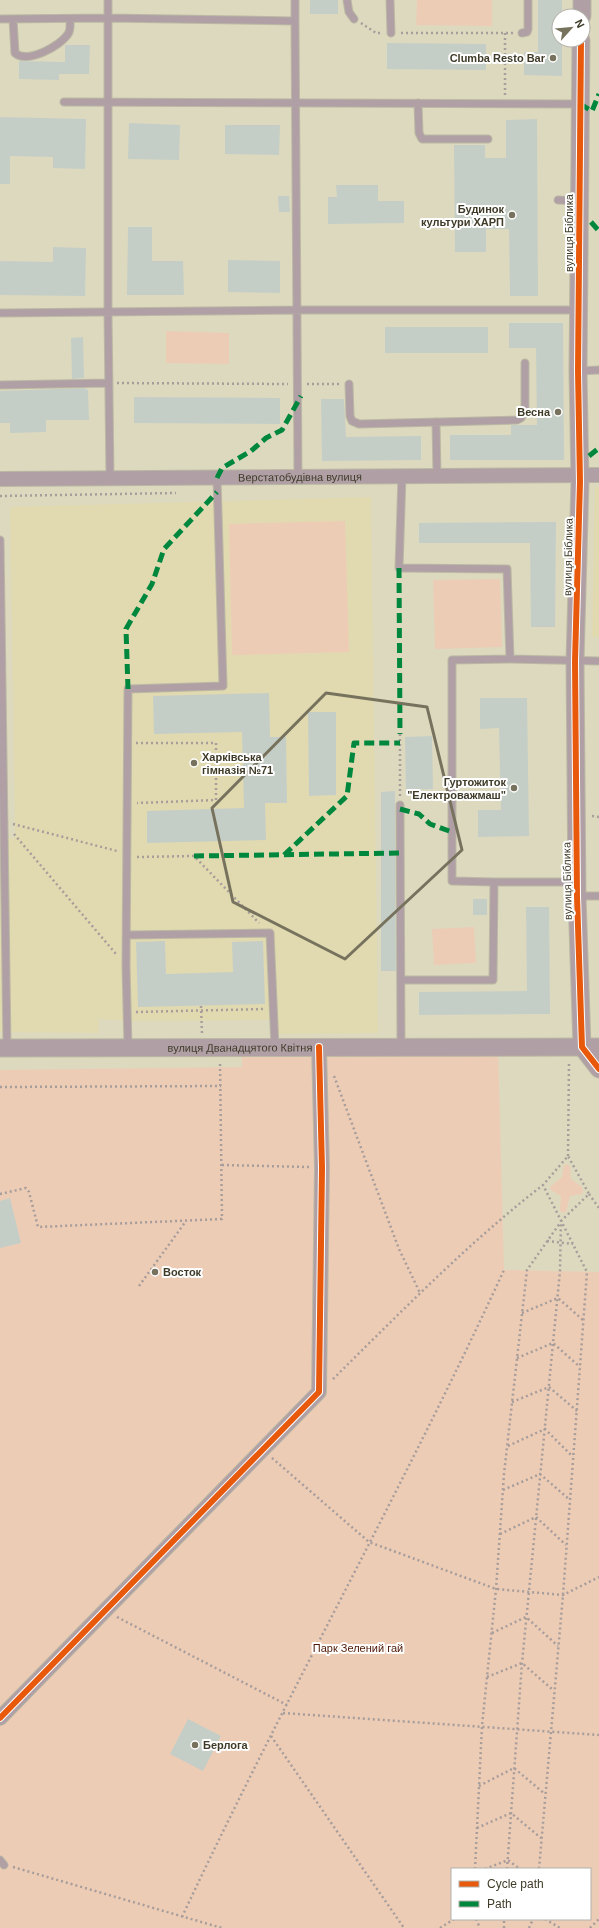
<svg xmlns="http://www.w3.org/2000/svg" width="599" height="1928" font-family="Arial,sans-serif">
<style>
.built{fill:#e1dab0}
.green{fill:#edccb6;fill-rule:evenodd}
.building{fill:#c5cec6}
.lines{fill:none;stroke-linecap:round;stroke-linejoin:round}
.service-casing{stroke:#bbb8a3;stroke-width:9}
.minor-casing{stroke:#bbb8a3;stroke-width:16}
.tertiary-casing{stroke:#bbb8a3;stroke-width:19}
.path{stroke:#a79d9b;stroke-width:2.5;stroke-dasharray:2 3;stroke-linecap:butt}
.service{stroke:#b0a0a6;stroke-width:7}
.minor{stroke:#b0a0a6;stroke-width:14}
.tertiary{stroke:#b0a0a6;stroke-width:17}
.quiet{stroke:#00873e;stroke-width:5;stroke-dasharray:10 5;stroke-linecap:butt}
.cycleway-casing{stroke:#fff;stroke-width:8}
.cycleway{stroke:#e8590c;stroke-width:6}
.marked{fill:none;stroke:#76725d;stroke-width:3;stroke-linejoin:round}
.poi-dot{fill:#76725d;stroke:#fff;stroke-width:1.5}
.labels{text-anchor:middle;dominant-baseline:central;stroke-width:4;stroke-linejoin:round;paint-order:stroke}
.poi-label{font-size:11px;font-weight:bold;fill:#3f3b28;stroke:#fff;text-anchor:end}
.street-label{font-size:11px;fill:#3f3b28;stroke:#fff}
.park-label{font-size:11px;fill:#4f1804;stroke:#fff}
</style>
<rect width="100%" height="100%" fill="#ddd9bf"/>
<path class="built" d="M595 487H599V637H592Z
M371 497 378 1033 275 1034V1020L126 1021 99 1019V1033L0 1032V838H15L10 507Z"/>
<path class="green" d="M417 0H492V26L416 25Z
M166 331 229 333V364L166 363Z
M345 521 349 652 232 655 229 524Z
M500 579 502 647 435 649 433 580Z
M474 927 476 963 434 965 432 929Z
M242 1046 498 1047 504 1270 599 1272V1928H0V1070L242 1067ZM452 1869H590V1919H452Z
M567 1164 570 1167 571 1179 582 1187 583 1191 582 1194 570 1196 566 1212 563 1213 560 1211 561 1196 552 1191 550 1187 562 1177 564 1165Z"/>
<path class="building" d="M310 0H338V14H310Z
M538 0H562V16H559V40H562V76L524 75V52H538Z
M387 43 486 44V70L387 69Z
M65 45H90L89 74H59V80L19 79V61L65 62Z
M0 117 86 119 85 169 53 168V157L10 156V184H0Z
M537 119 538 296H510L509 229H486V252H455L454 145H485V158H506V120Z
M129 123 180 125 179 160 128 159Z
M225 125H280L279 155 225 154Z
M336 185H378V201H404V223L328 224V197H337Z
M278 196H289L290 212H279Z
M128 227H152V261H183L184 295H127Z
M53 247 86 248 85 296 0 295V261L53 262Z
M228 260 280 261V293L228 292Z
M509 323H563L564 460H450V435H511V425H537L536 348H509Z
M385 327H488V353H385Z
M83 337 84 378 72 379 71 338Z
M84 388 88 390 89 420H46V432L10 433V423H0V391Z
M134 397 280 398V424L134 423Z
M321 399H344L346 437 421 436V460L322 461Z
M556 522 555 627H531L530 543H419V523Z
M269 693 270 737H286L287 803H265L266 840 147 843V811L244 808 242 732 154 734 153 696Z
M480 698H527L529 836 478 837V810H501L499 728 480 729Z
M308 712H336V795L309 796Z
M432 736 433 789 406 790 405 737Z
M395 791 396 971H381V792Z
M473 899H487V915H473Z
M526 907H549L550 1014 419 1015V992L527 991Z
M165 941 166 974 233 972 232 942 263 941 265 1004 138 1007 136 942Z
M10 1198 21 1243 0 1248V1201Z
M188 1719 221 1736 203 1771 170 1754Z"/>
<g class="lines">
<defs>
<path id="service" d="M108 0V312L110 478
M347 0 349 12 354 19
M390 0 391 33
M0 19 108 18 295 21V0
M13 19 15 53C28 64 60 46 68 34 71 30 70 24 70 19
M295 21 298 477
M522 33 527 32 528 29V0
M64 102 580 104
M418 103 419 133 422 139H488
M558 200 579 201
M0 313 301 310H579
M578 371 599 370
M349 384 350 416 352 421 359 424 517 420 521 418 525 411V363
M0 385 109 383
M436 422 437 476
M402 476 399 568 507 569 510 659 599 661
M0 540 7 1048
M400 805 401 1047
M494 882 452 881V660L510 659
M577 896H599
M127 935 270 933 275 1047
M401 980H493L494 882H576
M128 1047 126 966 128 689 223 686 217 478
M0 1860 4 1865"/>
<g id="minor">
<path id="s1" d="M0 479 599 475"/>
<path d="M0 1718 319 1392 322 1168 319 1047"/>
</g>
<g id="tertiary">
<path d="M582 16V0"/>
<path d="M581 40 578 371 580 482 575 661 577 896 582 1047 599 1069"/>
<path id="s2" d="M0 1048 599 1047"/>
</g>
</defs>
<use href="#service" class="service-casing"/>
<use href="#minor" class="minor-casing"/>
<use href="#tertiary" class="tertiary-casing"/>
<path class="path" d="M361 23 376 33H382
M401 33H514
M505 95V33
M117 383 288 384
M307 384H340
M0 496 176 493
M400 734V797
M136 743H216V800L137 803
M592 816 599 817
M13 824 117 851
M14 834 116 954
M137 857 194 856 259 923
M201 1006 202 1034
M136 1012 265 1009
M334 1076 399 1249 420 1293
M0 1087 221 1086
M568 1156 569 1062
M222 1165 309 1167
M0 1194 26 1188 29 1192 38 1227 222 1219 220 1061
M589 1194 599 1208
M547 1241 573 1244
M139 1286 186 1221
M522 1313 558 1298 583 1320
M517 1358 553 1343 580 1367
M333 1379C401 1312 468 1243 543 1185
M512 1402 549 1387 577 1411
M508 1446 545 1429 572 1456
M272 1458 369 1542 496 1589 563 1595 599 1577
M503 1490 540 1474 570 1500
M500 1534 536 1517 566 1545
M117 1617 287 1705
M492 1633 526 1617 558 1646
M487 1677 522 1663 553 1690
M283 1713 599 1735
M271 1736 404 1928
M479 1786 514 1768 545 1794
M477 1828 511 1813 541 1838
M13 1867 222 1928
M475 1869 482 1726 496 1589 504 1474 527 1270 560 1223
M485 1869 508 1860 520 1869
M507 1869 522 1663 560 1271 561 1221 589 1194 568 1156 543 1185 587 1272 563 1595 539 1869
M182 1917C284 1699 403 1489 504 1270
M476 1919 480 1928
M545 1919 560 1928
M440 1928 454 1919
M504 1928V1919
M529 1928 533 1919
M590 1928 599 1919"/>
<use href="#service" class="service"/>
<use href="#minor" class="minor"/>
<use href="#tertiary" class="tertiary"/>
<path class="quiet" d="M580 104 592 111 599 94
M591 222 599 231
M589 456 599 448
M217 478 222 468 251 451 266 438 282 430 301 396
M399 568 400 734
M128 689 126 629 152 584 164 549 217 492
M400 809 419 814 430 824 452 832
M284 855 347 796 354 743H400
M194 856 401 853"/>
<defs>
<path id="cycleway" d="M581 40 578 371 580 482 575 661 577 896 582 1047 599 1069
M0 1718 319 1392 322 1168 319 1047"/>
</defs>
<use href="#cycleway" class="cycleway-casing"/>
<use href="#cycleway" class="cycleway"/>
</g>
<path class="marked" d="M326 693 427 707 462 850 345 959 233 902 212 808Z"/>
<g class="poi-dot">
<circle cx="553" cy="58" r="4"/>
<circle cx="512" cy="215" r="4"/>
<circle cx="558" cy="412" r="4"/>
<circle cx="194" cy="763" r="4"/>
<circle cx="514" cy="788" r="4"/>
<circle cx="155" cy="1272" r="4"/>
<circle cx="195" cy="1745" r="4"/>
</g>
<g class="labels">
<g class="poi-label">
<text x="545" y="58">Clumba Resto Bar</text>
<text x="504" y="209">Будинок<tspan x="504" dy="13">культури ХАРП</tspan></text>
<text x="550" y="412">Весна</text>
<text x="202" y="757" text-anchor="start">Харківська<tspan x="202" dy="13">гімназія №71</tspan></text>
<text x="506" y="782">Гуртожиток<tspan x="506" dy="13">"Електроважмаш"</tspan></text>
<text x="163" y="1272" text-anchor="start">Восток</text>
<text x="203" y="1745" text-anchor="start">Берлога</text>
</g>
<g class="street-label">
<text transform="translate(569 233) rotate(-90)">вулиця Біблика</text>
<text stroke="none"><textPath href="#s1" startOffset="300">Верстатобудівна вулиця</textPath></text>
<text transform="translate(568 557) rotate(-89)">вулиця Біблика</text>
<text transform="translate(567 881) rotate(-91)">вулиця Біблика</text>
<text stroke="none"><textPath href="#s2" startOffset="240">вулиця Дванадцятого Квітня</textPath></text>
</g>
<g class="park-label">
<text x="358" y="1648">Парк Зелений гай</text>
</g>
</g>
<rect x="451" y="1868" width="140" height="52" fill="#ffffff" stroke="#b2b1a9"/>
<rect x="459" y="1881" width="20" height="6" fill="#e8590c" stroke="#b2b1a9"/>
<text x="487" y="1888" font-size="12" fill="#3f3b28">Cycle path</text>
<rect x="459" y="1901" width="20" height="6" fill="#00873e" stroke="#b2b1a9"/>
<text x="487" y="1908" font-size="12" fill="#3f3b28">Path</text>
<g transform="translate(571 28) rotate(63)"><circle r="19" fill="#ffffff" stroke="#b2b1a9"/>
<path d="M0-3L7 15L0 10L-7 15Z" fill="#76725d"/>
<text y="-6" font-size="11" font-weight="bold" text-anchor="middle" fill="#3f3b28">N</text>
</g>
</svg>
